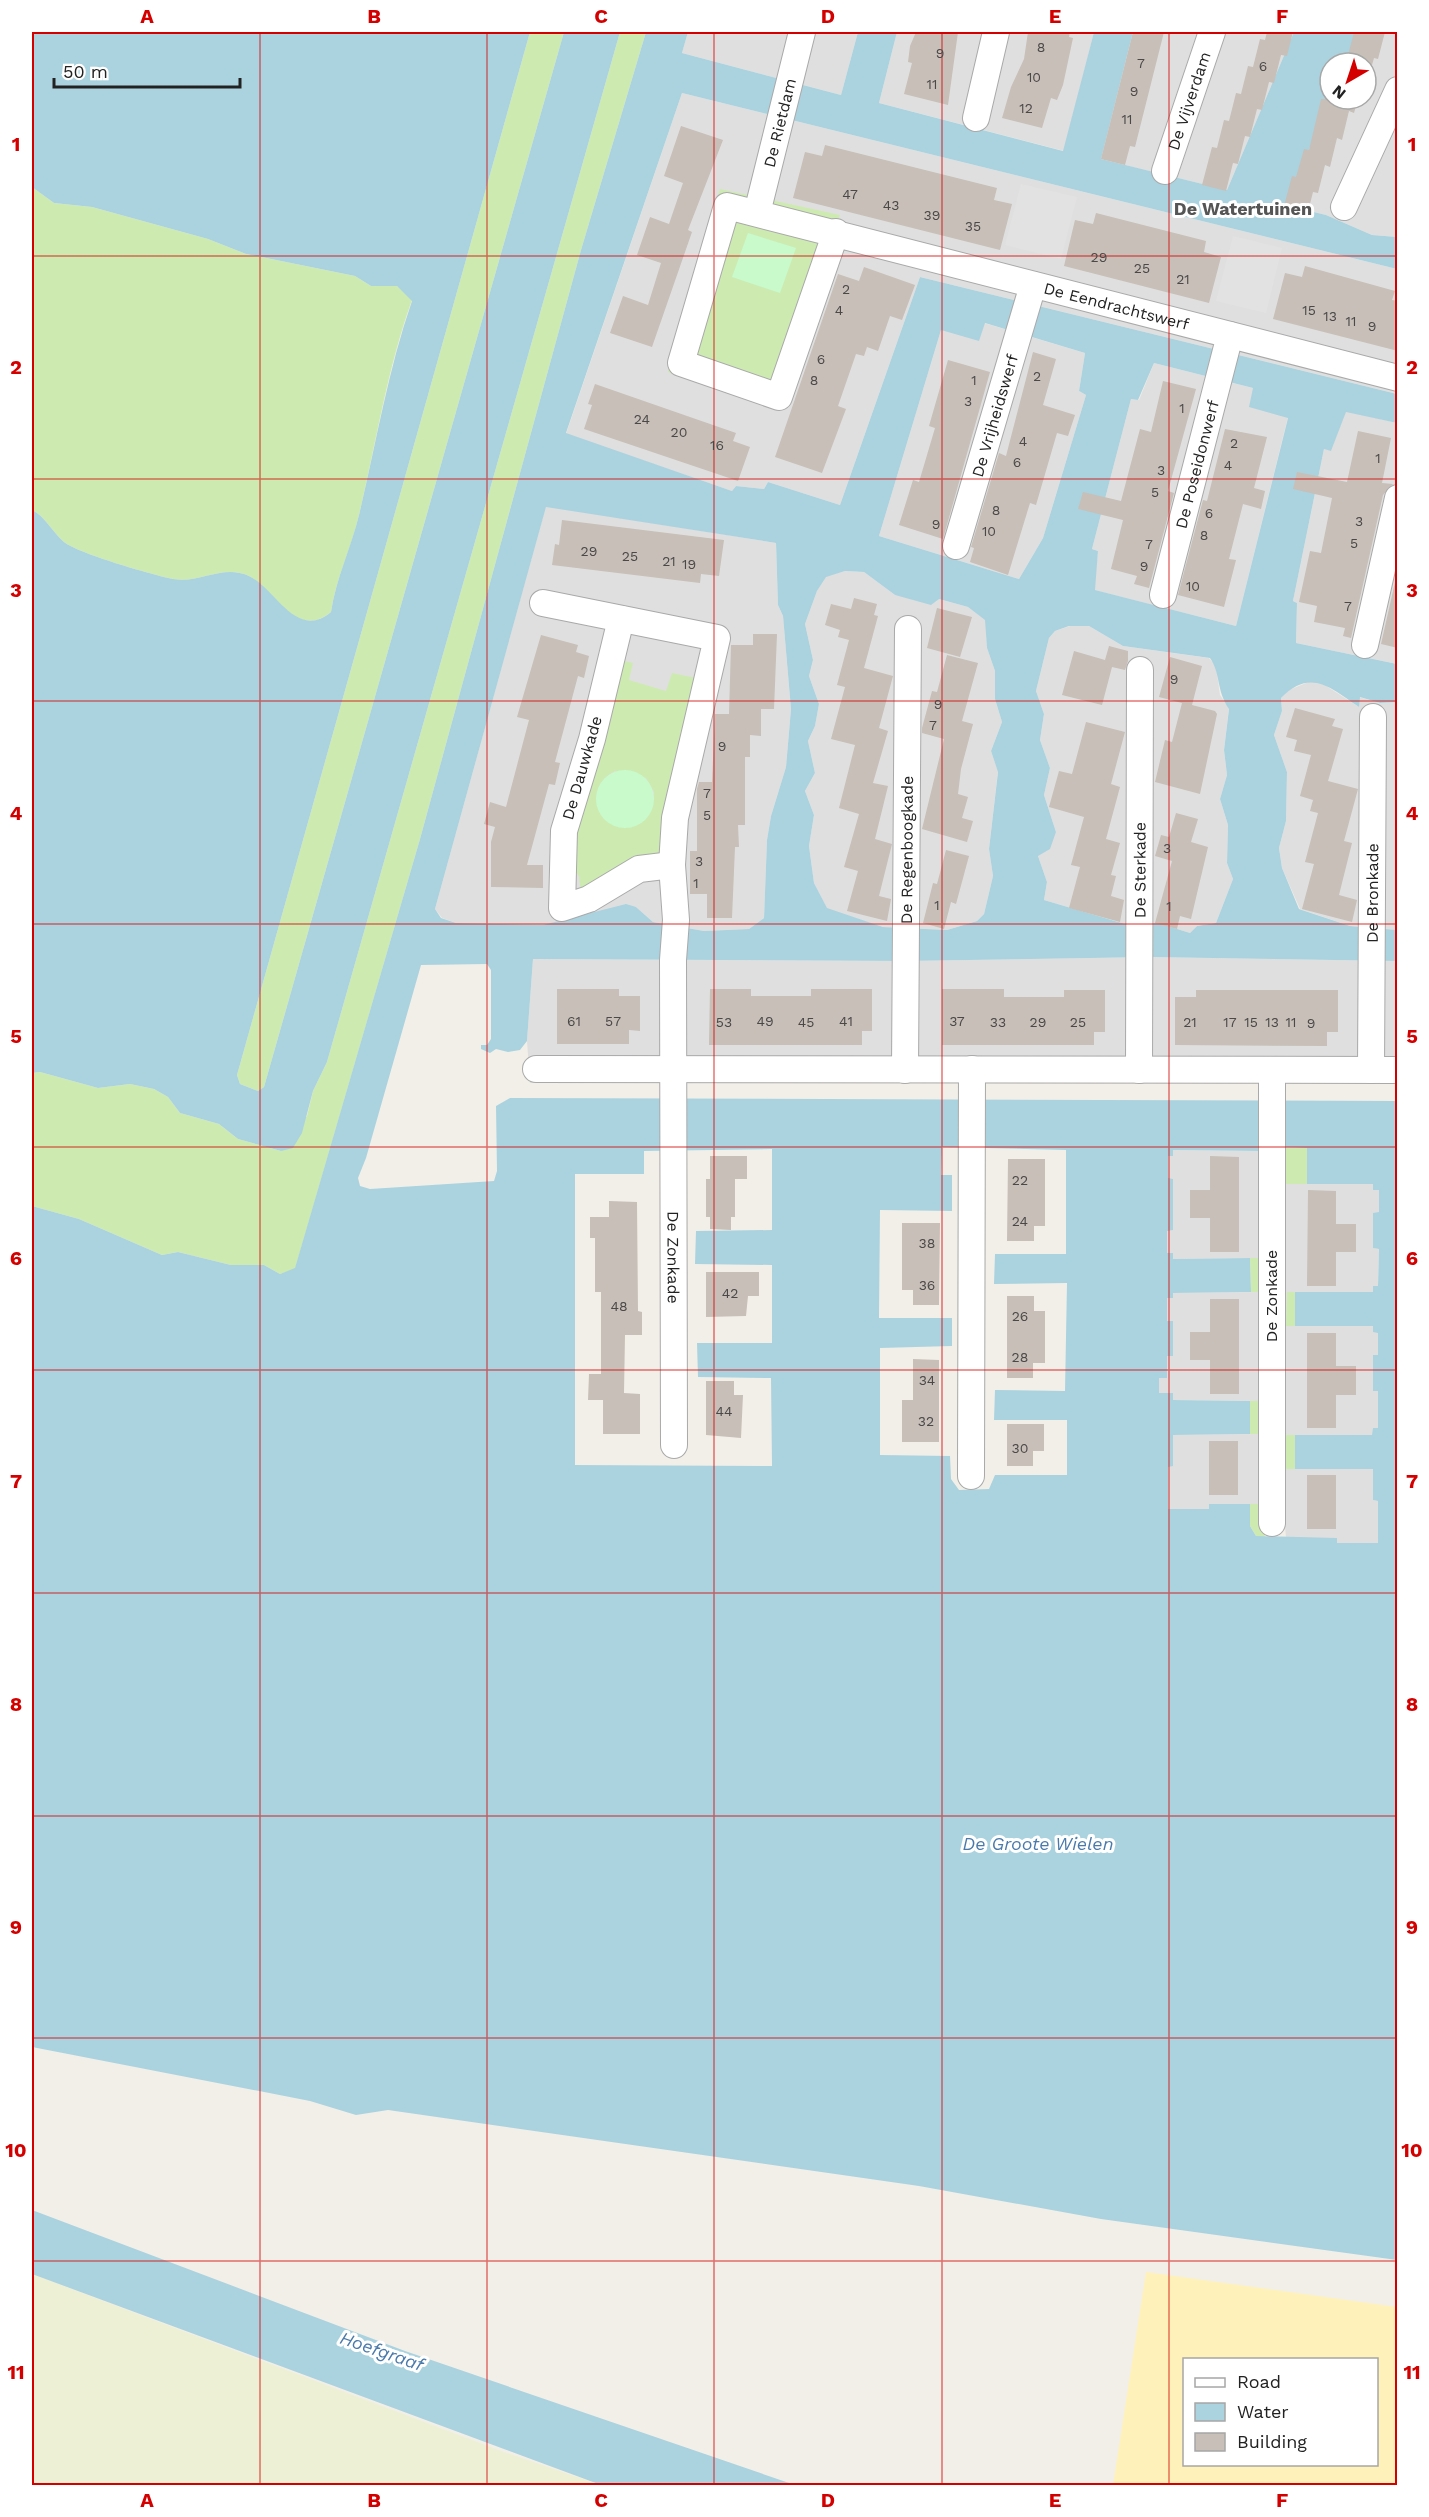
<svg xmlns="http://www.w3.org/2000/svg" width="1429" height="2517" font-family="'Work Sans',sans-serif">
<style>
.residential{fill:#e0dfdf}
.farmland{fill:#eef0d5}
.grass{fill:#cdebb0;fill-rule:evenodd}
.sand{fill:#fff1ba;fill-rule:evenodd}
.park{fill:#c8facc}
.parking{fill:#e2e2e2}
.water{fill:#aad3df;fill-rule:evenodd}
.building{fill:#c7bfb8}
.lines{fill:none;stroke-linecap:round;stroke-linejoin:round}
.minor-casing{stroke:#a9a9a9;stroke-width:28}
.minor{stroke:#fff;stroke-width:26}
.grid{fill:none;stroke:#d40000;stroke-width:1.5;stroke-opacity:0.55}
.labels{text-anchor:middle;dominant-baseline:central;stroke-width:6;stroke-linejoin:round;paint-order:stroke}
.number-label{font-size:14px;fill:#4b4948}
.street-label{font-size:16px;fill:#222;stroke:#fff}
.neighbourhood-label{font-size:18px;font-weight:bold;fill:#555;stroke:#fff}
.water-label{font-size:18px;font-style:italic;fill:#4a7aab;stroke:#fff}
.neatline{fill:none;stroke:#d40000;stroke-width:2}
.grid-label{font-size:20px;text-anchor:middle;font-weight:bold;fill:#d40000}
</style>
<rect width="100%" height="100%" fill="#f2efe9"/>
<path class="residential" d="M688 32H858L841 95 682 53Z
M897 32H1094L1064 151 879 103Z
M1133 32H1294L1227 190 1100 159Z
M1360 32H1397V237L1372 235 1326 215 1284 205 1331 99H1366V63H1346Z
M682 93 1397 269V394L920 277 840 505 768 482 764 489 736 486 732 491 566 434Z
M984 323 1085 353 1079 391 1086 395 1043 538 1019 579 879 536 941 330Z
M1154 363 1253 388 1288 417 1236 626 1094 590 1098 551 1092 549 1131 399 1139 400Z
M1346 411 1397 423V664L1296 643 1297 603 1293 601 1324 449 1331 450Z
M546 506 776 543 778 605 783 616 791 709 786 767 771 816 767 840 764 918 749 929 704 931 653 922 636 907 543 925 456 923 442 918 435 909Z
M845 571 864 572 895 595 939 599 968 607 986 620 987 648 995 671V699L1002 722 991 751 998 771 989 849 993 876 984 914 977 921 947 930 883 927 827 909 814 883 809 846 814 815 805 791 815 773 808 741 815 726 819 704 809 676 813 660 805 624 817 591 826 576Z
M1070 626H1089L1123 646 1209 658 1216 666 1220 695 1229 708 1224 750 1227 775 1220 799 1228 825 1227 863 1233 879 1216 923 1197 926 1190 933 1158 923 1125 924 1044 900 1047 882 1038 856 1056 832 1044 795 1050 768 1040 740 1044 714 1036 691 1049 638 1055 631Z
M1311 681 1320 682 1359 707V697L1380 703 1397 702V930L1350 926 1300 909 1282 868 1279 848 1286 821 1287 772 1274 735 1282 711 1281 698 1289 690Z
M1150 957 1397 961V1082L530 1083 527 1041 533 959 904 961Z
M1288 1147 1307 1148V1184H1373L1379 1190V1213H1374V1248L1379 1249 1378 1286 1373 1292H1287V1326H1373L1379 1332 1378 1355H1373V1391H1378V1429L1373 1435H1287V1469H1373V1500L1378 1501V1543H1337V1538H1286L1285 1526H1259L1258 1504H1209V1509H1168V1466H1173L1172 1435 1259 1434 1258 1401 1173 1400 1159 1393V1378L1167 1356H1172V1321H1167V1298L1173 1293 1259 1292V1258L1173 1259 1167 1253V1230H1173V1179H1168V1156L1173 1150 1259 1151Z"/>
<path class="farmland" d="M32 2274 504 2452 601 2485H32Z"/>
<path class="grass" d="M530 32H564L264 1087 258 1091 240 1084 237 1075Z
M620 32H646L581 250 420 839 295 1269 280 1274 264 1265H231L178 1252 162 1255 79 1219 32 1206V1073L40 1072 98 1088 130 1084 154 1089 168 1097 180 1113 219 1124 238 1139 281 1151 307 1116 313 1091 327 1062Z
M32 187 54 203 92 207 208 239 246 254 355 276 371 286H397L412 300C387 369 376 444 359 515 351 549 336 578 331 612 295 641 276 590 249 576 222 564 200 584 173 579 153 575 77 553 64 542 53 533 45 516 32 510Z
M720 189 840 215 771 406 668 372Z
M620 660 633 663 629 680 666 691 672 673 696 678 663 856 581 894 579 876 572 868 573 832ZM615 771 646 778 654 792V801L604 819C591 802 595 781 615 771Z
M1286 1148H1307V1184H1286Z
M1250 1258H1259L1260 1292H1251Z
M1287 1292H1295V1326H1286Z
M1250 1401H1259V1434H1250Z
M1286 1435H1295V1469H1286Z
M1250 1504H1259V1526H1264L1265 1538 1256 1536 1250 1526Z"/>
<path class="sand" d="M1146 2272 1397 2307V2485H1113ZM1184 2360H1376V2464H1184Z"/>
<path class="park" d="M748 233 796 248 780 293 732 277Z
M596 799a29 29 0 1 1 58 0a29 29 0 1 1-58 0Z"/>
<path class="parking" d="M1021 184 1077 197 1061 259 1005 245Z
M1233 236 1282 248 1266 313 1216 301Z"/>
<path class="water" d="M32 32H530L237 1075 240 1084 258 1091 264 1087 564 32H620L327 1062 313 1091 302 1133 293 1148 281 1151 238 1139 219 1124 180 1113 168 1097 154 1089 130 1084 98 1088 40 1072 32 1073V510C45 516 53 533 64 542 77 553 153 575 173 579 200 584 222 564 249 576 276 589 296 641 331 612 336 578 351 548 359 515 376 444 388 370 412 301L397 286H371L355 276 246 254 208 239 92 207 54 203 32 187Z
M646 32H688L682 53 841 95 858 32H897L879 103 1063 151 1094 32H1133L1101 159 1227 190 1294 32H1360L1346 63H1330L1331 99 1285 205 1326 215 1372 235 1397 237V269L682 93 566 433 732 491 736 486 764 489 768 482 840 505 920 277 1397 394V423L1346 412 1331 451 1324 449 1293 601 1297 603 1296 643 1397 664V702L1380 703 1360 697 1359 707C1332 689 1311 667 1281 698L1282 711 1274 735 1287 772 1286 821 1279 848 1282 868 1299 909 1350 926 1397 930V961L1150 957 904 961 533 959 527 1041 520 1050 508 1052 496 1049 490 1053 481 1049V1045H487L491 1039V970L487 964 421 965 366 1158 358 1178 360 1186 370 1189 494 1181 497 1171 496 1106 510 1098 1397 1101V2260L1101 2219 919 2186 388 2110 356 2115 310 2101 32 2047V1206L79 1219 162 1255 178 1252 231 1265H264L280 1274 295 1268 420 839 581 250ZM985 323 1085 353 1079 391 1086 395 1043 538 1019 579 879 536 941 330 979 341ZM1154 363 1253 388 1249 407 1288 418 1236 626 1095 590 1098 551 1092 549 1131 399 1138 400ZM546 507 776 543 778 605 783 616 791 709 786 767 771 816 767 840 764 918 749 929 704 931 653 922 636 907 626 904 543 925 456 923 441 918 435 909ZM845 571 864 572 895 595 931 605 939 599 968 607 985 620 987 648 995 671V699L1002 722 991 751 998 772 989 849 993 876 984 914 977 921 947 930 883 927 827 908 814 883 809 846 814 815 805 791 815 773 808 741 815 726 819 704 809 676 813 660 805 624 817 591 826 577ZM1069 626H1089L1123 646 1210 658C1221 674 1216 690 1229 709L1224 750 1227 775 1220 799 1228 825 1227 863 1233 879 1216 923 1197 926 1190 933 1158 923 1125 924 1044 900 1047 882 1038 856 1050 849 1056 832 1044 795 1050 768 1040 740 1044 714 1036 691 1049 638 1055 631ZM942 1147 1066 1150V1254H995L994 1284 1067 1283 1065 1391 995 1390 994 1420H1067V1475H995L989 1489 959 1490 951 1479 950 1456 880 1455V1348L952 1346V1318H879L880 1210 952 1211V1175H941ZM1288 1147 1307 1148V1184H1373V1190H1379V1212L1373 1213V1248L1379 1249 1378 1286H1373V1292H1295V1326H1373V1332L1378 1333V1355H1373V1391H1378V1428H1373L1372 1435H1295V1469H1373V1500L1378 1501V1543H1337V1538L1256 1536 1250 1526V1504H1209V1509H1168V1467L1173 1466V1435L1250 1434V1401L1173 1400V1393H1159V1378H1167V1356H1173V1321H1167V1298H1173V1293L1251 1292 1250 1258 1173 1259V1253H1167V1231L1173 1230V1179L1168 1178V1156H1173V1150L1259 1151ZM772 1149V1230L696 1231 695 1264 772 1265V1343H697L698 1377 771 1378 772 1466 575 1465V1174H644V1151Z
M32 2210 405 2351 795 2485H601L32 2274Z"/>
<path class="building" d="M916 32H958L948 105 904 94 912 63 908 62 910 46Z
M1028 32H1070L1069 37 1073 38 1063 85 1057 100 1051 98 1042 128 1002 118 1011 87 1024 59Z
M1133 32H1164L1135 147 1130 146 1125 165 1101 159Z
M1267 32H1293L1287 56 1281 55 1274 83 1269 82 1262 110 1257 109 1250 137 1245 136 1238 164 1233 163 1226 191 1202 185 1212 147 1217 148 1224 120 1229 121 1236 93 1241 94 1248 66 1253 67 1260 39 1265 40Z
M1354 32H1385L1378 59 1374 58 1366 86V63H1346Z
M1328 96 1330 99H1358L1354 113 1349 111 1342 140 1337 138 1330 167 1325 165 1318 193 1313 192 1308 212 1284 206 1292 176 1296 177 1304 149 1309 150 1321 99H1327Z
M681 126 723 140 688 230 692 232 652 347 610 333 623 296 648 305 661 263 637 255 650 217 669 224 683 183 664 176Z
M825 145 997 188 994 200 1012 204 1000 250 793 198 805 152 822 156Z
M1096 213 1206 241 1204 252 1221 257 1209 303 1064 266 1075 220 1093 224Z
M1305 266 1395 291 1392 300 1398 301V351L1273 319 1285 273 1302 277Z
M864 267 915 285 902 320 890 316 878 351 867 347 864 356 856 354 838 406 846 409 822 473 775 457 838 274 859 281Z
M1033 352 1056 359 1043 405 1075 415 1068 436 1057 433 1036 505 1030 503 1008 575 970 562 974 548 971 547 999 453 1006 456Z
M948 360 990 372 943 539 899 525 913 480 919 482 935 428 929 426Z
M1163 381 1196 389 1168 491 1174 493 1149 588 1134 584 1137 576 1111 569 1123 520 1078 509 1083 492 1121 501 1140 429 1151 432Z
M595 384 736 433 733 441 750 447 738 481 584 429 592 405 588 404Z
M1225 429 1267 437 1254 488 1265 491 1261 509 1243 504 1229 559 1236 560 1224 607 1178 595 1203 500 1207 501Z
M1358 431 1391 438 1382 483 1393 484 1383 495 1351 638 1343 636 1345 628 1314 622 1317 606 1299 602 1310 551 1321 553 1332 498 1293 489 1297 472 1347 482Z
M562 520 724 540 719 576 701 574 700 583 552 565 555 544 559 545Z
M1398 569V648L1381 644Z
M854 598 877 604 874 615 878 616 864 668 893 676 879 728 888 731 873 783 888 786 875 839 892 844 879 896 891 899 887 921 847 911 858 871 844 867 859 814 839 808 855 745 831 739 845 687 837 685 849 640 838 637 840 630 825 625 831 604 851 609Z
M937 608 972 617 960 657 927 648Z
M753 634H777L774 709H761V736L750 735V757H745V825H738L739 847H735L732 918H707V894H690V851H697V789L699 782H712L715 714H729L731 645H753Z
M541 635 578 645 576 652 589 656 584 678 578 676 555 762 560 763 555 785 549 784 527 865H543V888L491 887V842L495 827 484 824 490 802 506 807 529 720 517 717Z
M1109 646 1128 651V661L1125 670 1112 667 1102 705 1062 695 1074 651 1105 660Z
M947 655 978 663 962 721 973 724 961 769 958 794 968 797 962 818 973 821 967 842 922 829 944 739 922 733V728L932 691 937 692Z
M1170 657 1202 666 1192 705 1215 711 1217 714 1200 794 1155 782 1165 740 1172 742 1182 703 1159 697Z
M1295 708 1335 719 1332 726 1343 729 1328 781 1358 789 1344 841 1352 843 1339 895 1357 900 1352 922 1302 909 1314 864 1305 862 1318 813 1310 811 1313 800 1300 796 1311 755 1294 751 1297 740 1286 737Z
M1086 722 1125 732 1111 784 1120 787 1106 839 1120 843 1111 875 1116 876 1111 896 1124 900 1120 922 1069 908 1080 867 1071 865 1084 817 1049 807 1059 771 1072 774Z
M1176 813 1198 819 1191 842 1208 847 1191 919 1180 916 1177 929 1155 923 1172 861 1155 856 1161 835 1169 837Z
M946 850 969 856 956 904 951 902 944 929 923 923 933 883 937 884Z
M557 989H619V996H640V1031L629 1030V1044H557Z
M710 989H751V996H811V989H872V1031H862V1045H709Z
M942 989H1004V997H1064V990H1105V1032H1094V1045H942Z
M1196 990H1338V1032H1327V1046L1175 1045V997H1196Z
M710 1156H747V1179H735V1217H731V1230L710 1229V1217H706V1179H710Z
M1210 1156 1239 1157V1252H1210V1218H1190V1190H1210Z
M1008 1159H1045V1226H1034V1241H1007Z
M1308 1190 1336 1191V1224H1356V1252H1336V1286H1307Z
M609 1201 637 1202 638 1311 642 1312V1335H625L624 1393 640 1394V1434H603V1400H588L589 1374H601V1292H595V1238H590V1217H609Z
M902 1223H940L939 1305H913V1290H902Z
M706 1272H759V1296H748L746 1316 706 1317Z
M1007 1296H1034V1311H1045V1363H1033V1378H1007Z
M1210 1299H1239V1394H1210V1360H1190V1332H1210Z
M1307 1333H1336V1366H1356V1395H1336V1428H1307Z
M913 1359 939 1360V1442H902V1400H913Z
M706 1381H734V1395H743L741 1438 706 1435Z
M1007 1424H1044V1451H1033V1466H1007Z
M1209 1441H1238V1495H1209Z
M1307 1475H1336V1529H1307Z"/>
<g class="lines">
<defs>
<g id="minor">
<path d="M976 118 996 32"/>
<path id="s1" d="M1165 171 1212 32"/>
<path d="M1344 207 1398 90"/>
<path id="s2" d="M757 213 802 32"/>
<path id="s3" d="M836 232 779 397 681 363 727 206 1398 378"/>
<path id="s4" d="M956 546 1033 285"/>
<path id="s5" d="M1163 595 1230 335"/>
<path id="s6" d="M543 603 717 638 675 818 672 865 676 920 673 960 674 1445"/>
<path d="M621 619 592 739 564 831 562 908 589 899 639 869 672 865"/>
<path d="M1365 645 1398 498"/>
<path d="M536 1069 1398 1070"/>
<path id="s7" d="M905 1070 908 629"/>
<path id="s8" d="M1139 1070 1140 670"/>
<path id="s9" d="M1371 1070 1373 717"/>
<path d="M971 1476 972 1069"/>
<path d="M1272 1523V1070"/>
</g>
</defs>
<use href="#minor" class="minor-casing"/>
<use href="#minor" class="minor"/>
</g>
<path class="grid" d="M260 32V2486M487 32V2486M714 32V2486M942 32V2486M1169 32V2486M32 256H1398M32 479H1398M32 701H1398M32 924H1398M32 1147H1398M32 1370H1398M32 1593H1398M32 1816H1398M32 2038H1398M32 2261H1398"/>
<g class="labels">
<g class="number-label">
<text x="1041" y="47">8</text>
<text x="940" y="53">9</text>
<text x="1141" y="63">7</text>
<text x="1263" y="66">6</text>
<text x="1034" y="77">10</text>
<text x="932" y="84">11</text>
<text x="1134" y="91">9</text>
<text x="1026" y="108">12</text>
<text x="1127" y="119">11</text>
<text x="850" y="194">47</text>
<text x="891" y="205">43</text>
<text x="932" y="215">39</text>
<text x="973" y="226">35</text>
<text x="1099" y="257">29</text>
<text x="1142" y="268">25</text>
<text x="1183" y="279">21</text>
<text x="846" y="289">2</text>
<text x="839" y="310">4</text>
<text x="1309" y="310">15</text>
<text x="1330" y="316">13</text>
<text x="1351" y="321">11</text>
<text x="1372" y="326">9</text>
<text x="821" y="359">6</text>
<text x="1037" y="376">2</text>
<text x="814" y="380">8</text>
<text x="974" y="380">1</text>
<text x="968" y="401">3</text>
<text x="1182" y="408">1</text>
<text x="642" y="419">24</text>
<text x="679" y="432">20</text>
<text x="1023" y="441">4</text>
<text x="1234" y="443">2</text>
<text x="717" y="445">16</text>
<text x="1378" y="458">1</text>
<text x="1017" y="462">6</text>
<text x="1228" y="465">4</text>
<text x="1161" y="470">3</text>
<text x="1155" y="492">5</text>
<text x="996" y="510">8</text>
<text x="1209" y="513">6</text>
<text x="1359" y="521">3</text>
<text x="936" y="524">9</text>
<text x="989" y="531">10</text>
<text x="1204" y="535">8</text>
<text x="1354" y="543">5</text>
<text x="1149" y="544">7</text>
<text x="589" y="551">29</text>
<text x="630" y="556">25</text>
<text x="669" y="561">21</text>
<text x="689" y="564">19</text>
<text x="1144" y="566">9</text>
<text x="1193" y="586">10</text>
<text x="1348" y="606">7</text>
<text x="1174" y="679">9</text>
<text x="938" y="704">9</text>
<text x="933" y="725">7</text>
<text x="722" y="746">9</text>
<text x="707" y="793">7</text>
<text x="707" y="815">5</text>
<text x="1167" y="848">3</text>
<text x="699" y="861">3</text>
<text x="696" y="883">1</text>
<text x="937" y="905">1</text>
<text x="1169" y="906">1</text>
<text x="574" y="1021">61</text>
<text x="613" y="1021">57</text>
<text x="765" y="1021">49</text>
<text x="846" y="1021">41</text>
<text x="957" y="1021">37</text>
<text x="724" y="1022">53</text>
<text x="806" y="1022">45</text>
<text x="998" y="1022">33</text>
<text x="1038" y="1022">29</text>
<text x="1078" y="1022">25</text>
<text x="1190" y="1022">21</text>
<text x="1230" y="1022">17</text>
<text x="1251" y="1022">15</text>
<text x="1272" y="1022">13</text>
<text x="1291" y="1022">11</text>
<text x="1311" y="1023">9</text>
<text x="1020" y="1180">22</text>
<text x="1020" y="1221">24</text>
<text x="927" y="1243">38</text>
<text x="927" y="1285">36</text>
<text x="730" y="1293">42</text>
<text x="619" y="1306">48</text>
<text x="1020" y="1316">26</text>
<text x="1020" y="1357">28</text>
<text x="927" y="1380">34</text>
<text x="724" y="1411">44</text>
<text x="926" y="1421">32</text>
<text x="1020" y="1448">30</text>
</g>
<g class="street-label">
<text stroke="none"><textPath href="#s1" startOffset="74">De Vijverdam</textPath></text>
<text stroke="none"><textPath href="#s2" startOffset="93">De Rietdam</textPath></text>
<text stroke="none"><textPath href="#s3" startOffset="844">De Eendrachtswerf</textPath></text>
<text stroke="none"><textPath href="#s4" startOffset="136">De Vrijheidswerf</textPath></text>
<text stroke="none"><textPath href="#s5" startOffset="135">De Poseidonwerf</textPath></text>
<text transform="translate(582 768) rotate(-74)">De Dauwkade</text>
<text stroke="none"><textPath href="#s7" startOffset="220">De Regenboogkade</textPath></text>
<text stroke="none"><textPath href="#s8" startOffset="200">De Sterkade</textPath></text>
<text stroke="none"><textPath href="#s9" startOffset="177">De Bronkade</textPath></text>
<text stroke="none"><textPath href="#s6" startOffset="802">De Zonkade</textPath></text>
<text transform="translate(1271 1296) rotate(-90)">De Zonkade</text>
</g>
<g class="neighbourhood-label">
<text x="1243" y="208">De Watertuinen</text>
</g>
<g class="water-label">
<text x="1038" y="1843">De Groote Wielen</text>
<text transform="translate(382 2351) rotate(19)">Hoefgraaf</text>
</g>
</g>
<rect width="1429" height="2517" fill="none" stroke="#ffffff" stroke-width="66"/>
<rect x="1183" y="2358" width="195" height="108" fill="#ffffff" stroke="#a7a7a7" stroke-width="1.5"/>
<rect x="1195" y="2378" width="30" height="9" fill="#ffffff" stroke="#a7a7a7" stroke-width="1.5"/>
<text x="1237" y="2388" font-size="18" fill="#222222">Road</text>
<rect x="1195" y="2403" width="30" height="18" fill="#aad3df" stroke="#a7a7a7" stroke-width="1.5"/>
<text x="1237" y="2418" font-size="18" fill="#222222">Water</text>
<rect x="1195" y="2433" width="30" height="18" fill="#c7bfb8" stroke="#a7a7a7" stroke-width="1.5"/>
<text x="1237" y="2448" font-size="18" fill="#222222">Building</text>
<g transform="translate(1348 81) rotate(219)"><circle r="28" fill="#ffffff" stroke="#a7a7a7" stroke-width="1.5"/>
<path d="M0-4.5L10 22L0 15L-10 22Z" fill="#d40000"/>
<text y="-9" font-size="16" font-weight="bold" text-anchor="middle" fill="#222222">N</text>
</g>
<path d="M54 78v9h186v-9" fill="none" stroke="#222222" stroke-width="3"/>
<text x="63" y="78" font-size="18" fill="#222222" stroke="#ffffff" stroke-width="4.5" paint-order="stroke">50 m</text>
<rect x="33" y="33" width="1363" height="2451" class="neatline"/>
<g class="grid-label">
<text x="147" y="23">A</text>
<text x="374" y="23">B</text>
<text x="601" y="23">C</text>
<text x="828" y="23">D</text>
<text x="1055" y="23">E</text>
<text x="1282" y="23">F</text>
<text x="16" y="151">1</text>
<text x="1412" y="151">1</text>
<text x="16" y="374">2</text>
<text x="1412" y="374">2</text>
<text x="16" y="597">3</text>
<text x="1412" y="597">3</text>
<text x="16" y="820">4</text>
<text x="1412" y="820">4</text>
<text x="16" y="1043">5</text>
<text x="1412" y="1043">5</text>
<text x="16" y="1265">6</text>
<text x="1412" y="1265">6</text>
<text x="16" y="1488">7</text>
<text x="1412" y="1488">7</text>
<text x="16" y="1711">8</text>
<text x="1412" y="1711">8</text>
<text x="16" y="1934">9</text>
<text x="1412" y="1934">9</text>
<text x="16" y="2157">10</text>
<text x="1412" y="2157">10</text>
<text x="16" y="2379">11</text>
<text x="1412" y="2379">11</text>
<text x="147" y="2507">A</text>
<text x="374" y="2507">B</text>
<text x="601" y="2507">C</text>
<text x="828" y="2507">D</text>
<text x="1055" y="2507">E</text>
<text x="1282" y="2507">F</text>
</g>
</svg>
